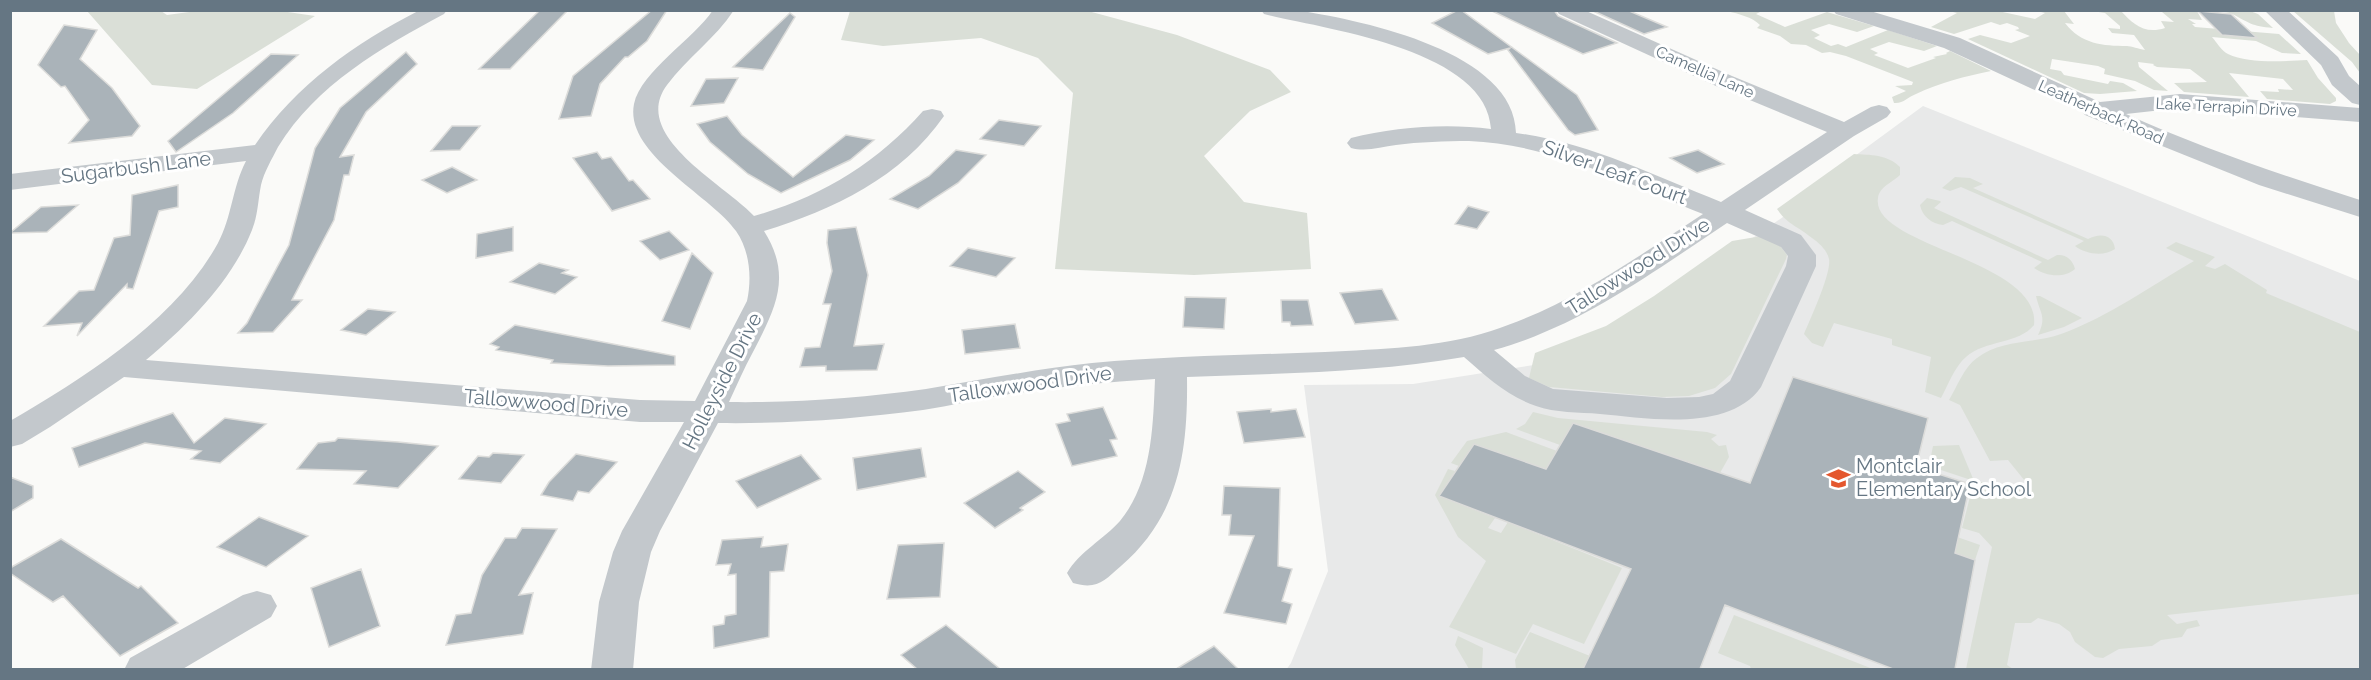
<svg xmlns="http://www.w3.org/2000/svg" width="2371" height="680" font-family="Raleway,sans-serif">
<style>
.built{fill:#e8e9e9}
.green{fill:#dadfd7}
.building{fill:#aab3b9;stroke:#dcdcda;stroke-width:1.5}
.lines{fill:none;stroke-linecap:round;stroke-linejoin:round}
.minor{fill:#c3c8cc;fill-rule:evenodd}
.labels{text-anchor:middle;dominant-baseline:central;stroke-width:6;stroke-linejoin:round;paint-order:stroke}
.far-street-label{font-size:16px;fill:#657683;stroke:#fff}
.street-label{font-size:20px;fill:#657683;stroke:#fff}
.poi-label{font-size:20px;fill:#657683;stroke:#fff;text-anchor:start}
</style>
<rect width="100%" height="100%" fill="#fafaf8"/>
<path class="built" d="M1923 106 2360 281V669L1286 670 1291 663 1328 571 1304 385 1413 384 1540 364 1582 353 1731 253 1793 210 1844 164Z"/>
<path class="green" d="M204 10 281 11 315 16 197 89 152 85 87 11H161L167 15Z
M850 11H1088L1177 35 1270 70 1291 92 1250 111 1204 156 1244 202 1307 213 1311 269 1194 275 1055 269 1073 93 1038 58 981 38 883 46 841 40Z
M1727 11H1762L1756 14 1785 27 1827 12 1874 26 1857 32 1829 24 1811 30 1820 35 1814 38 1831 46 1838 44 1846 47 1888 30 1937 46 1924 51 1889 42 1870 49 1878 53 1874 55 1908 68 1936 58 1933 57 1947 54 1946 53 1950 51 1991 71C1966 76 1939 83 1916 94 1908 97 1903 104 1894 103L1892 97 1906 91 1895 86 1912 85 1913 82 1846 56 1830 52 1822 53 1806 45 1791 44 1780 36 1757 28 1760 25C1752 17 1739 14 1727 11Z
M1949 11H1998L2035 19 2045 13 2037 11H2064L2074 24 2065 23C2081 44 2103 46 2127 46 2131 46 2139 49 2145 50L2134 35 2112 33 2108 28 2120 29V26L2105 13 2092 11H2121C2132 23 2144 35 2165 28L2161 21 2174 22 2162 12 2157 11H2250L2258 14 2273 28C2251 26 2250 23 2232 14 2223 10 2207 12 2197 11L2202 20 2188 19 2196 24H2192L2195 27 2279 34 2301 54 2282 53 2256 41 2212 37C2217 43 2222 51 2228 54 2248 64 2286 61 2307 60L2318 78 2336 98V101L2330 104 2267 99 2260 91 2279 92 2278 89 2293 90 2283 79 2229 73 2249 97 2184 92 2174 83 2207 82 2190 69 2157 67 2153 65 2154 64 2138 62 2139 67 2168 91 2154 90 2135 81 2104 74 2105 69 2098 66 2052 59 2050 69 2061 71 2064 75 2108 84 2110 81 2123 83 2137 91 2100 94 2084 93 1968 39 1980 35 2011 43 2030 36 2015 30 2019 29 2018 27 2007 23 2000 25 1991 22 1954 34 1931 27 1957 13Z
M2293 11H2334L2336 23 2349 43 2360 55V73L2352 62Z
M1854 154C1870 155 1887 154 1900 167V175C1893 182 1879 187 1878 198 1870 246 2041 260 2034 325 2019 344 1985 340 1966 357 1955 366 1948 385 1941 398L1925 392 1931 357 1892 345V339L1834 323 1823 347 1812 343 1804 334C1810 320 1832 272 1829 259 1827 250 1819 243 1812 238 1797 225 1789 226 1777 209Z
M1955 177 1970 178 1983 184 1973 188 2088 239C2100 233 2113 234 2115 249 2104 257 2085 254 2075 246L2084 241 1961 187 1950 191 1942 188Z
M1927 198 1940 201 1941 202 1934 208 2048 260 2057 255C2066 254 2073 260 2075 269 2064 279 2045 276 2034 268L2042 262 1952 221 1943 225C1932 224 1922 216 1920 205Z
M1762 236 1778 243 1787 255 1786 259 1731 374 1715 388 1689 396 1662 397 1549 387 1529 378 1535 353 1606 326 1654 296 1732 241Z
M2176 242 2215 257 2205 266 2215 269 2225 264 2267 290 2266 293 2360 332V594L2167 615 2177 624 2197 620 2200 626 2187 629 2182 637 2161 640 2152 646 2119 649 2103 658 2095 657 2075 642 2070 632 2059 624 2038 618 2031 623H2015L2007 665 2013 669H1966L1992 547 1979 533 1962 528 1974 481 1929 466 1933 446 1959 445 1974 481 2015 487 2029 486 2008 460 1990 461 1960 405 1949 400C1957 387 1964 367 1977 358 2001 339 2034 344 2061 334 2108 317 2151 286 2194 261L2166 248Z
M2036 296H2040L2082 318 2064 327 2038 335C2047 316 2040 314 2036 296Z
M1533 412 1558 418 1707 432 1717 435 1711 439 1719 446 1726 445 1729 457 1720 473 1574 423 1560 445 1516 429 1525 424Z
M1506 432 1557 451 1546 469 1474 444 1459 466 1451 463 1467 441Z
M1448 469 1455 471 1439 496 1495 518 1488 528 1501 533 1508 522 1622 568 1584 644 1533 624 1516 654 1449 627 1486 561 1458 537 1435 495Z
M1886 512 1980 545 1975 560 1882 529Z
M1734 615 1873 669H1751L1750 666 1718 653Z
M1530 632 1590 656 1583 669H1516L1515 660Z
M1458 636 1483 648 1482 669H1469L1455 645Z"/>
<path class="building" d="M540 10H568L510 69H479Z
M652 10H667L647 41 628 57H625L600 84 591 116 559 119 573 76Z
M1458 10H1461L1577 95 1598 130 1575 135 1568 130 1508 50 1510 48 1488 54 1432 23Z
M1490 10H1554L1558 16 1617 43 1583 54Z
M1591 10H1627L1667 27 1644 34Z
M2198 11 2231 14 2257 38 2222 35Z
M790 13 795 17 763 70 733 67Z
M64 25 97 30 80 59 112 88 140 126 132 136 69 143 89 120 65 86 61 87 38 65Z
M406 52 417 64 366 112 340 157 354 155 349 175H344L334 220 292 300H302L273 332 238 333 247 323 289 245 315 148 340 108Z
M271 54 298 55 233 113 176 152 168 141Z
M738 78 724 103 691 106 706 79Z
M727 116 742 135 793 177 846 135 874 140 850 160 781 193 748 174 710 142 697 124Z
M999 120 1041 126 1024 146 980 139Z
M452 126H480L460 150 431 151Z
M956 150 986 155 958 183 918 209 890 199 929 176Z
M1698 150 1724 164 1697 173 1670 158Z
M597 152 602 159 611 157 629 181 633 180 650 199 612 211 573 158Z
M452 167 477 180 447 193 422 180Z
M178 185V207L159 211 133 289 127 288V284L77 336 82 323 44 326 79 291 94 290 114 238 130 235 132 195Z
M78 205 47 232 10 233 41 207Z
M1468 206 1489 212 1477 229 1455 224Z
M513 227V251L476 258 477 234Z
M856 227 868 275 854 346 884 344 877 370 826 371V366L800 367 805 348 820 347 831 304H823L832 271 827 243 828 230Z
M669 231 689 250 660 260 640 241Z
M968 248 1015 258 996 277 950 266Z
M692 253 713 273 690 329 662 321Z
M539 263 568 270 562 273 577 277 555 294 510 282Z
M1382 289 1398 320 1355 324 1340 293Z
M1185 297 1226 298 1224 329 1183 327Z
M1281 300H1308L1313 325 1291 326 1290 322H1282Z
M368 309 395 312 366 335 341 330Z
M1015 324 1020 348 965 354 962 330Z
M515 325 675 356V365L608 366 551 363 553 360 496 350 499 347 490 344Z
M1793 377 1928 418 1916 467 1970 484 1955 553 1975 560 1955 669H1893L1725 605 1700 669H1583L1631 569 1439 496 1474 444 1546 469 1573 423 1750 483Z
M1103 407 1117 439 1110 440 1117 456 1072 466 1056 424 1070 421 1067 414Z
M1271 409V412L1296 409 1305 437 1244 443 1237 412Z
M173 413 194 443 225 418 266 424 220 463 191 459 201 451 145 443 79 467 72 448Z
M338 438 398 442 438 446 398 488 354 484 366 471 297 469 318 443 335 441Z
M921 448 926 477 857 490 853 458Z
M493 453 524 455 501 483 459 479 478 456 489 457Z
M576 454 617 462 589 493 578 491 573 501 541 495 549 482Z
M801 455 821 479 757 508 736 481Z
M1018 471 1045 492 1020 508 1023 510 995 528 964 503Z
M10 477 33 486V498L10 512Z
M1224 486 1280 488 1278 566 1292 569 1282 601 1292 604 1286 624 1224 613 1254 536 1229 535 1231 515H1222Z
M259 517 308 536 266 567 217 547Z
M522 528 557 529 519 595 533 593 523 634 446 645 456 615 471 613 482 575 505 538H516Z
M763 537 761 547 788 544 784 571 770 572 769 637 714 648 713 626 724 624 725 616 736 614V574L728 575 731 564 716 565 722 540Z
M61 539 138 588 141 586 178 623 120 656 63 596 53 602 10 573V568Z
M944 543 940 597 887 599 898 545Z
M361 569 380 626 329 647 311 588Z
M946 625 1000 669H917L901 655Z
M1214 646 1238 669H1176Z"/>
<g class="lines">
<path class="minor" d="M420 10H447L444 14C382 47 316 85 278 147 272 159 264 172 261 185 258 200 258 215 252 230 232 281 188 325 146 360L640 400 695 401 747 301C752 278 750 251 736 231 712 196 624 154 634 104 641 71 694 39 713 10H734C715 39 687 58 667 85 629 136 726 185 754 216 821 197 877 163 923 111L932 109 941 111 944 116C902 177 833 210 764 231 793 277 775 309 753 352 744 368 737 385 729 402 794 403 861 398 926 389 981 380 1036 369 1092 363 1169 356 1247 355 1325 352 1380 349 1438 348 1491 331 1569 306 1636 258 1703 214 1629 184 1551 144 1469 141 1445 141 1419 142 1396 145 1381 147 1366 152 1351 148L1347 143 1351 138C1395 127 1446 123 1491 129 1487 49 1324 29 1264 14L1261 10C1274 10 1289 9 1302 11 1364 21 1515 52 1516 133 1587 142 1655 176 1721 202L1827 132 1716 86 1559 14 1556 10H1584L1732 76 1844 122 1871 107 1879 105 1887 107 1891 112 1887 117 1854 136 1745 210 1801 235 1816 255V266L1761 387C1729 433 1647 418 1600 414 1579 412 1555 413 1536 406 1507 396 1487 377 1464 357 1373 373 1280 373 1187 377 1188 450 1180 515 1121 566 1104 581 1097 590 1073 583L1067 573C1079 552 1104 539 1120 521 1152 482 1153 427 1155 379 1104 382 1054 387 1004 395 977 399 951 406 923 410 855 419 787 424 718 423L660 531 651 552 639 602 633 670H591L599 602 613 552 622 531 684 422H640L124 377 50 427 22 444 10 447V421C84 378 176 320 218 243 232 217 232 188 246 161L10 190V174L255 145C297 84 354 44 420 10ZM1727 223 1781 247 1788 256 1786 266 1730 381 1713 394 1699 397 1667 398 1553 389 1525 376 1494 350C1581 326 1653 272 1727 223Z
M1833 10H1867L1960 38 2100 102 2180 94 2360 108V122L2180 108 2126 114C2202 148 2281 175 2360 200V217L2259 185 2085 115 2082 112 1944 48 1836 14Z
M2264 10H2287L2338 57 2349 76 2360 86V105L2352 103 2332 85 2321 65Z
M257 591 271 595 277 606 271 617 181 670H124L130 658 243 595Z"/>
</g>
<defs>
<symbol id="school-bare" viewBox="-9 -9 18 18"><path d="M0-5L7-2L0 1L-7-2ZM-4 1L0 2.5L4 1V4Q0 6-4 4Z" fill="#e4572e" stroke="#fff" stroke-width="2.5" paint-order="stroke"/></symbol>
</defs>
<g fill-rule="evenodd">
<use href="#school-bare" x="1822" y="462" width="33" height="33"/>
</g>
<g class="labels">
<g class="far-street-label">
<text transform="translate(1705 72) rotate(24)">Camellia Lane</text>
<text transform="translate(2226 107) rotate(3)">Lake Terrapin Drive</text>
<text transform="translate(2101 112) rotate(24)">Leatherback Road</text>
</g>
<g class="street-label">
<text transform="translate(136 167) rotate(-7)">Sugarbush Lane</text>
<text transform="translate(1615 172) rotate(20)">Silver Leaf Court</text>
<text transform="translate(1638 266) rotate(-32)">Tallowwood Drive</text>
<text transform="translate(722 381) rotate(-63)">Holleyside Drive</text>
<text transform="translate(1030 384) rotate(-8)">Tallowwood Drive</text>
<text transform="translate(546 403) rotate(5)">Tallowwood Drive</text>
</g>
<g class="poi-label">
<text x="1856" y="466">Montclair<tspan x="1856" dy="23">Elementary School</tspan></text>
</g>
</g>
<rect width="2371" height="680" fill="none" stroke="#657683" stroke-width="24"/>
</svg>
